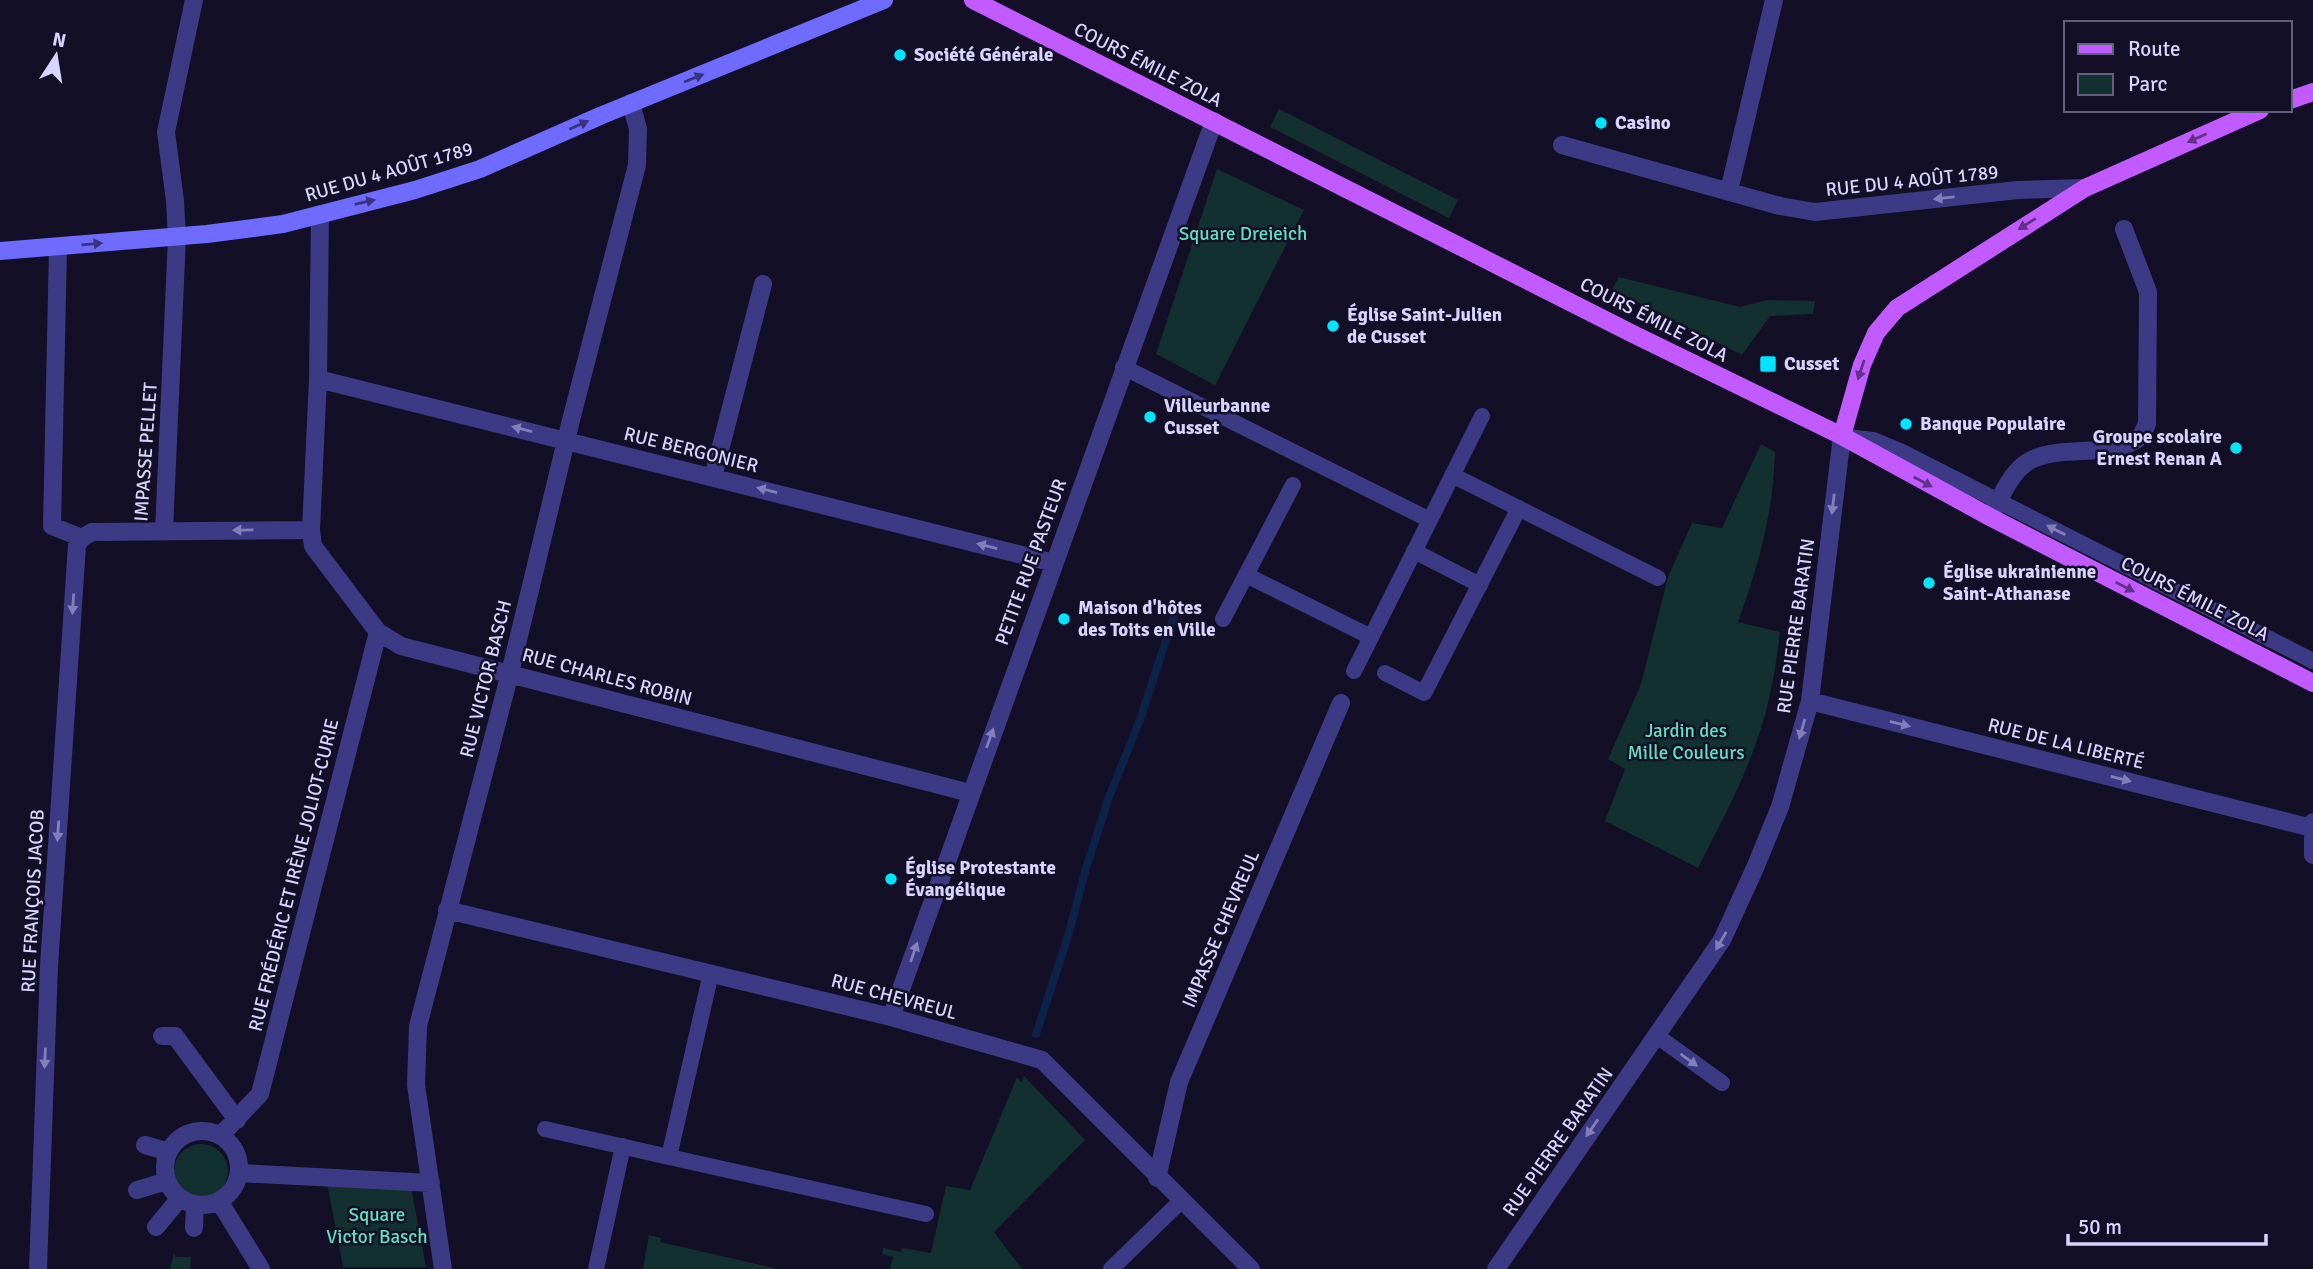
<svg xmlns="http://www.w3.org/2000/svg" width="2313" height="1269" font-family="Signika,sans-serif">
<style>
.green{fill:#12302f}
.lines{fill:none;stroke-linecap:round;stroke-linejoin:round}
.stream{stroke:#0c2248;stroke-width:8}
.lane{stroke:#3d3a85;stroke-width:16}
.street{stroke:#3d3a85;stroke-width:18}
.secondary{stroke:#6f6bff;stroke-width:18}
.primary{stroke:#c25bff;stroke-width:18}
.oneway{fill:#38347d}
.oneway2{fill:#623188}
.oneway3{fill:#837fbc}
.poi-dot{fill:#00e5ff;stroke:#130f26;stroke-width:2.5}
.labels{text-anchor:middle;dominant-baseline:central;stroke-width:5;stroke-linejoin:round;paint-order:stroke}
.poi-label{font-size:19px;font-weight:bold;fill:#d9d4ff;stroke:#130f26;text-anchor:start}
.street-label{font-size:19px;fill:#d9d4ff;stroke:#130f26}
.park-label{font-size:19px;fill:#5fe0c0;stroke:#130f26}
</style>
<rect width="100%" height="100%" fill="#130f26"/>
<path class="green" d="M1279 109 1458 200 1449 218 1270 127Z
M1217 169 1304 210 1215 385 1156 354Z
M1619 277 1740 307 1767 300 1815 301 1813 314 1770 316 1742 355 1612 289Z
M1761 444 1775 452C1773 513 1759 565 1738 622L1780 632C1776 665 1771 697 1761 728 1746 777 1721 823 1698 868L1605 821 1625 769 1608 759 1641 684 1668 577 1692 523 1722 528Z
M1024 1076 1085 1140 994 1232 1022 1269H890L893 1257 882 1254 883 1248 901 1252 902 1248 931 1253 946 1186 970 1190 1017 1077 1021 1082Z
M174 1171a27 27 0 1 1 54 0a27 27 0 1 1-54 0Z
M327 1183 411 1187 426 1267H343Z
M649 1235 661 1238 660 1242 778 1269H643Z
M174 1253 176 1257H191L190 1269H170Z"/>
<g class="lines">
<path class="stream" d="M1036 1034 1069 933 1086 868 1109 797 1140 720 1177 607"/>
<path class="lane" d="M1123 367 1430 520 1354 671
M1847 437 1873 440 1902 452 2313 661
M1452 475 1658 578
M1430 520 1482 416
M1414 551 1480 585
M1246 575 1371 637
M1223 619 1293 485
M1385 673 1424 693 1519 508
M711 973 669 1157 926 1214
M1657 1036 1722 1083
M545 1129 669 1157
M596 1269 623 1146
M1111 1269 1181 1201"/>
<path class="street" d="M1562 145 1780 206 1815 212 2018 190 2085 188
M1729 191 1774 0
M320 214 318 379 311 530 313 546 378 632 401 646 970 793
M58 247 52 526 82 538 92 532 311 530
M318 379 1054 563
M713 477 763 284
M1990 517C2000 499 2011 470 2031 460 2062 444 2112 459 2139 438 2142 435 2145 428 2147 424L2148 292 2124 229
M164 531 177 237 175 201 166 132 194 0
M1810 701 2312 828
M2313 822V855
M447 910 891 1017 1042 1060 1251 1269
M891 1017 1214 121
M162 1036H175L237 1120
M165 1168a37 37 0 1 1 74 0a37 37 0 1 1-74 0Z
M220 1136 260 1094 378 632
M145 1145 169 1152
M239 1173 431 1183
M1157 1178 1179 1082 1341 703
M137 1190 167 1181
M219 1201 261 1269
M156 1227 180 1198
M194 1228 195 1204
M38 1269 49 966 77 545 82 538
M443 1269 416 1085 418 1026 510 673 571 420 637 165 638 129 631 103
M1496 1269 1722 940 1755 868 1780 807 1810 701 1842 436"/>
<path class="secondary" d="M0 251 207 234 283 224 415 190 480 169 600 116 884 0"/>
<path class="primary" d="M973 0 1635 335 1842 436 1990 517 2313 683
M2290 100 2313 92
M1842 436 1862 365 1876 333 1897 308 2085 188 2260 110"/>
</g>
<defs><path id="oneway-solid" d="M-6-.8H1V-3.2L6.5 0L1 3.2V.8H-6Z" transform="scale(1.75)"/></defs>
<g class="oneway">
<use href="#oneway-solid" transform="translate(694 78) rotate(-22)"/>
<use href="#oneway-solid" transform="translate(579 125) rotate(-24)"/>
<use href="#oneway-solid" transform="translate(365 202) rotate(-13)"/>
<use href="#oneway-solid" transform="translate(92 244) rotate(-5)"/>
</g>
<g class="oneway2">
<use href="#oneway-solid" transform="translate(2197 138) rotate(156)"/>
<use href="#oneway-solid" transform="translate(2027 224) rotate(148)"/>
<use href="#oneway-solid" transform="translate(1861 370) rotate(108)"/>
<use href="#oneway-solid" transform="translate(1923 482) rotate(28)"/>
<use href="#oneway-solid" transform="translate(2125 587) rotate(27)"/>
</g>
<g class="oneway3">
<use href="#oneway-solid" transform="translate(1944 198) rotate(174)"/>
<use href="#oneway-solid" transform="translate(522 429) rotate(-166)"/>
<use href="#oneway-solid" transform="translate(767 490) rotate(-166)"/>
<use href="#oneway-solid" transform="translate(1833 504) rotate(97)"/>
<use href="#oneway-solid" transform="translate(243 530) rotate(179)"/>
<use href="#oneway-solid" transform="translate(2056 530) rotate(-153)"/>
<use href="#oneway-solid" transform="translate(987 546) rotate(-166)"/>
<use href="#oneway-solid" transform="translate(73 604) rotate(94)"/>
<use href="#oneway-solid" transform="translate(1900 724) rotate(14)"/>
<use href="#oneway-solid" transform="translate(1802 729) rotate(106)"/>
<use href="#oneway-solid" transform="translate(990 738) rotate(-70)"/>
<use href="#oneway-solid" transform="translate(2121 779) rotate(14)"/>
<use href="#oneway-solid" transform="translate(58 831) rotate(94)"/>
<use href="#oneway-solid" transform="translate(1721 941) rotate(120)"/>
<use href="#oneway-solid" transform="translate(914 952) rotate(-71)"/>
<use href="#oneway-solid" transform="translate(45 1058) rotate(92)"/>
<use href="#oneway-solid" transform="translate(1689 1060) rotate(36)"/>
<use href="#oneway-solid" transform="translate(1592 1128) rotate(125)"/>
</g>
<g class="poi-dot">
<circle cx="900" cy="55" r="7"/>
<circle cx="1601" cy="123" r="7"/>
<circle cx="1333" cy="326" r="7"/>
<rect x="1759" y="355" width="18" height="18" rx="3.5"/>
<circle cx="1150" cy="417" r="7"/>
<circle cx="1906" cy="424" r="7"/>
<circle cx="2236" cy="448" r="7"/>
<circle cx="1929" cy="583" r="7"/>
<circle cx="1064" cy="619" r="7"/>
<circle cx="891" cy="879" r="7"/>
</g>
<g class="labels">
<g class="poi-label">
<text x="914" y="55">Société Générale</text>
<text x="1615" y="123">Casino</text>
<text x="1347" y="315">Église Saint-Julien<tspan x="1347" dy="22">de Cusset</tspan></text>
<text x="1784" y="364">Cusset</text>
<text x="1164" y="406">Villeurbanne<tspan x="1164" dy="22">Cusset</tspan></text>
<text x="1920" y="424">Banque Populaire</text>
<text x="2222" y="437" text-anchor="end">Groupe scolaire<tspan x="2222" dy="22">Ernest Renan A</tspan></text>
<text x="1943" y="572">Église ukrainienne<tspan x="1943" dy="22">Saint-Athanase</tspan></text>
<text x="1078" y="608">Maison d'hôtes<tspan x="1078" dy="22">des Toits en Ville</tspan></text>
<text x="905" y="868">Église Protestante<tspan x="905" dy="22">Évangélique</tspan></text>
</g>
<g class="street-label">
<text transform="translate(1148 65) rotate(27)">COURS ÉMILE ZOLA</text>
<text transform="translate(389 172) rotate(-16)">RUE DU 4 AOÛT 1789</text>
<text transform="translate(1912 181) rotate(-6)">RUE DU 4 AOÛT 1789</text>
<text transform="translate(1654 320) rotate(27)">COURS ÉMILE ZOLA</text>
<text transform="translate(691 450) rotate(14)">RUE BERGONIER</text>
<text transform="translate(146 452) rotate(-86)">IMPASSE PELLET</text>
<text transform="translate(1031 562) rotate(-70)">PETITE RUE PASTEUR</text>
<text transform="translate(2195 599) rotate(27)">COURS ÉMILE ZOLA</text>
<text transform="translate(1796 626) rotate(-82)">RUE PIERRE BARATIN</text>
<text transform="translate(607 677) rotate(15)">RUE CHARLES ROBIN</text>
<text transform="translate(486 679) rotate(-76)">RUE VICTOR BASCH</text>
<text transform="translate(2066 744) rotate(14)">RUE DE LA LIBERTÉ</text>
<text transform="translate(294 875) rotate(-76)">RUE FRÉDÉRIC ET IRÈNE JOLIOT-CURIE</text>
<text transform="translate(33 901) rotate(-87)">RUE FRANÇOIS JACOB</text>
<text transform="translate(1221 929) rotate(-67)">IMPASSE CHEVREUL</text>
<text transform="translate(894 997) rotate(15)">RUE CHEVREUL</text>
<text transform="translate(1558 1142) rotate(-55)">RUE PIERRE BARATIN</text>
</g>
<g class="park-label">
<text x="1243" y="234">Square Dreieich</text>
<text x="1686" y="731">Jardin des<tspan x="1686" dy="22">Mille Couleurs</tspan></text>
<text x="377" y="1215">Square<tspan x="377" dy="22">Victor Basch</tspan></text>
</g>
</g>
<rect x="2064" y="21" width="228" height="91" fill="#130f26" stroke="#625e7d" stroke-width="2"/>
<rect x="2078" y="44" width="35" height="10" fill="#c25bff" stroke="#625e7d" stroke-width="2"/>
<text x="2128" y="56" font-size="21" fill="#d9d4ff">Route</text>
<rect x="2078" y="74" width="35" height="21" fill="#12302f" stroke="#625e7d" stroke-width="2"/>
<text x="2128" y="91" font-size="21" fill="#d9d4ff">Parc</text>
<g transform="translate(56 56) rotate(12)" stroke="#130f26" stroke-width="5" paint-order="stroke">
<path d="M0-5L12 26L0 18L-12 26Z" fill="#d9d4ff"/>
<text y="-10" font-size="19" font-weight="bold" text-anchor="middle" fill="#d9d4ff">N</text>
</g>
<path d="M2068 1234v10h198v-10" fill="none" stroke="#d9d4ff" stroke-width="3.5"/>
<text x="2078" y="1234" font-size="21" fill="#d9d4ff" stroke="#130f26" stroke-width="5" paint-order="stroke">50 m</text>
</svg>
